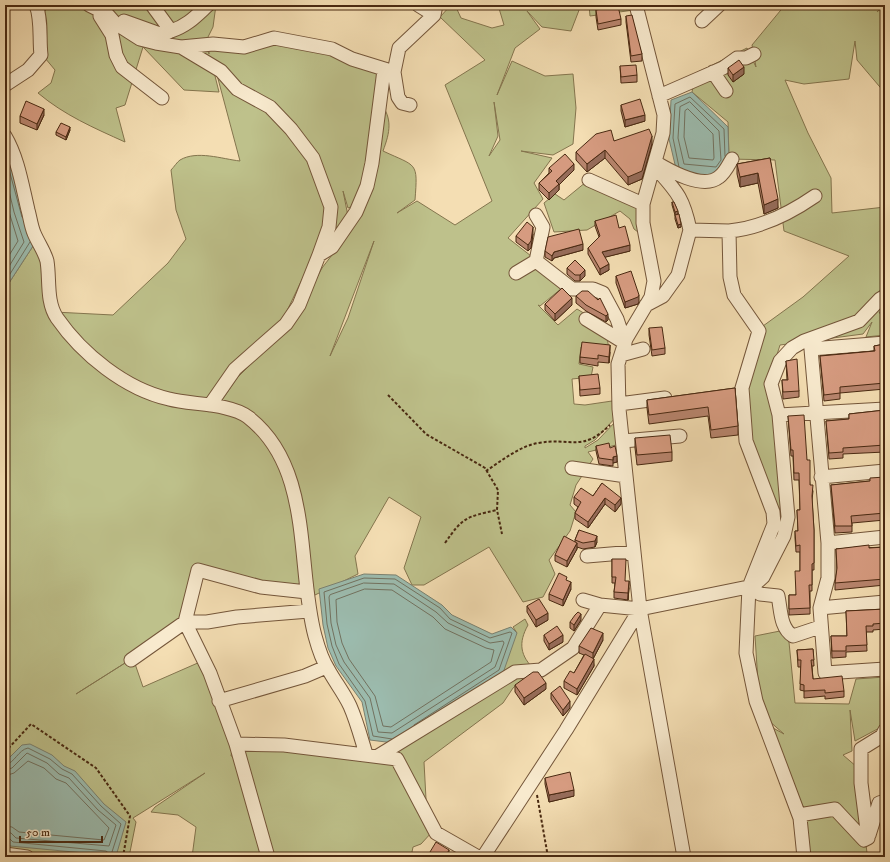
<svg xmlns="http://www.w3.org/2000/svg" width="890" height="862" font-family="'IM FELL DW Pica',serif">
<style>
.green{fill:#bec18b;stroke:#84754e;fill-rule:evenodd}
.water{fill:#9cbcaf;stroke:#7b8170}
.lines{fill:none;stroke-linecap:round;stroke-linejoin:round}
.shore{stroke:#727260;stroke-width:1}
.minor-casing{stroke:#74563a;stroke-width:15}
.path{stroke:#492911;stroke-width:2;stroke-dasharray:3 2;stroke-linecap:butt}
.minor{stroke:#f8eace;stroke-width:13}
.wall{fill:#b8856e;stroke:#492911}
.shaded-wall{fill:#966c5a;stroke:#492911}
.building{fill:#d69b80;stroke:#492911}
</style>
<rect width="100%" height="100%" fill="#f4deb3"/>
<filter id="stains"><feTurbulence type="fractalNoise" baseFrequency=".005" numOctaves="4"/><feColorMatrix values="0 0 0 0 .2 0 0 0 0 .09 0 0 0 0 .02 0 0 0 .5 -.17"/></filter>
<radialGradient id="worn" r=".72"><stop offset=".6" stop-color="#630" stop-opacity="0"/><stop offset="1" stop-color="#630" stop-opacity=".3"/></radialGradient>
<path class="green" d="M51 5H89L105 13 137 38 99 5H216L213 27 206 41 209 54V44L244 47 274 38 325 47 384 70 380 102C393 119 390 132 383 151 417 167 418 161 415 200L397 213 417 201 455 225 492 201 445 85 485 60 440 17 451 5H455L461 18 492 28 504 25 498 5H581L571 31 542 27 527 11 540 29 515 48 497 95 512 61 545 76 573 74 576 108 573 144 553 155 521 151 552 158 534 183 543 199 508 238 567 284 540 306 538 305 558 325 577 309 605 326 609 349 581 347 579 364 593 367 591 377 572 379 574 404 585 405 612 401 617 416 595 440 585 446V448L598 440 616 421 620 444 588 452 593 459 576 485 570 505 576 512 570 531 549 560 555 574 543 597 523 602 489 547 424 585H412L404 568 421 517 389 497 355 556 358 574 315 595 303 560 298 515V550L303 590 255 584 194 566 182 618 167 628 136 656 76 694 133 658 143 687 200 662 233 744 231 756H233L236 744 289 747 365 759H397L417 798 432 832 421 844 413 847 411 857H192L196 827 178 815 151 812 155 807 205 773 133 818 136 822 129 857H5V285L7 286 35 243 47 262 50 296 54 312 113 315 168 263 186 239 176 210 171 170C174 167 177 162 180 160 197 150 222 159 240 161L217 75 267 111 291 132 316 163 327 217 310 263 283 319 236 359 210 405 247 416 291 482 289 483 297 507 293 473 276 439 250 413 222 400 237 378 293 322 322 268 342 242 359 204 348 208 343 191 348 216 330 243 326 245 331 207 324 186 319 156 309 143 285 119 212 64 219 92 184 90 143 47 125 105 116 108 125 142C94 128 64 115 38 93L51 83 55 70 45 58 37 19ZM494 102 500 140 489 156 498 136ZM372 160 367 186 361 200 372 161ZM374 241 348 318 330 356ZM84 348 135 386H136L102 369ZM234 758 242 769 246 788H245Z
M589 5H632L634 10 590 16Z
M785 5H883L877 12 885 5V93L857 60 855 41 849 79 804 84 785 80 808 133 831 178 832 213 885 207V306L879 313H885V335L866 337 872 322 863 334 780 345 770 377 782 501 779 513 748 437V383L763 326 803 297 849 256 784 231 775 160 729 159 728 122 692 92 696 73 747 48 756 67 752 45Z
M586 182 637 206 638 232 634 229 630 219 620 211 587 230 554 232 544 203 555 194 564 200Z
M525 619 528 625C518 643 520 656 535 670L513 688 503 703 424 762 426 799 424 804 399 755 392 746 517 633 513 627Z
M780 631 788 632 795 703 849 704 856 679 885 677V725L855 741 850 710 852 751 843 755 857 767 867 853 847 857H803L800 818 764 723 784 734 760 713 755 636Z"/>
<path class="water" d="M692 92 728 127 729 158 720 176 677 173 669 139 671 100Z
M5 150 9 152 35 243 7 286 5 285Z
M364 574 396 575 442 605 452 615 492 634 511 627 517 633 503 673 394 743 370 740 362 702 336 666 328 648 323 625 319 589Z
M30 744 52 755 64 766 75 771 104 804 126 822 116 856 10 846 5 838V762L22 745Z"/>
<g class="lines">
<path class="shore" d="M690 102 719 131 721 160 716 167 684 164 678 138 680 107Z
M688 109 713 134 714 158 713 160 689 158 684 137 685 111Z
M5 155 22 217
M679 167 673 138 675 104 690 97 724 129 725 156
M5 174 14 212 24 242 5 273
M5 199 18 241 5 262
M5 282 30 242
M364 583 394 584 436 612 448 623 490 643 503 641 504 643 495 667 392 733 378 732 370 698 344 662 336 645 331 623 329 597 330 595Z
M365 589 392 590 433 617 445 629 486 648 494 650 491 662 391 727 383 726 375 696 349 659 342 643 337 622 336 600Z
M392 739 373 736 365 701 339 664 332 646 327 624 324 592 364 578 395 579 440 608 450 619 490 638 510 632 512 633 499 670 414 725
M5 765C15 763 18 750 28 748L50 759 62 769 72 774 101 806 121 824 111 855 106 851 13 842 9 838 5 837
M5 770 12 768 27 753 47 763 59 774 69 778 98 810 116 825 109 846 16 838 11 833 5 832
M5 776 14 773 28 761 44 768 56 779 66 783 109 828 104 840 19 832 12 827 5 826"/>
<defs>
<path id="minor" d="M89 5 107 14 115 23 140 39 156 43 181 47 213 44 244 47 274 38 332 49 352 59 394 72
M152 5 171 31C187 26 196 16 208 5
M418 5 434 15
M636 5 664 115 663 133 643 204V223L654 281 651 297 626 339 618 364 619 409 640 609 684 857
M100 16 112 35 116 55 122 67 162 98
M124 21 163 35 171 31
M702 21 719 5
M181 47 221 71 237 89 270 107 291 129 313 158 331 207 329 227 319 255
M713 72 726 91
M5 85 28 70 41 55C39 39 42 20 36 5
M659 96 723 68 737 58H746L754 54
M410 105 402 103 398 97 394 72 399 48 434 15 436 5
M5 136C18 158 22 185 28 210 30 217 31 226 34 233 38 243 44 250 47 261 50 279 46 302 57 318 82 354 125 389 169 399 191 405 229 403 248 417 314 468 296 566 315 636 318 647 322 660 328 669 335 682 344 693 350 706 357 722 361 738 366 754
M655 162C670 171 703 190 719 177 725 173 729 164 732 159
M654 166C676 191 683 196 690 230
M589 180 643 204
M729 231C761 228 789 214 815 196
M536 261 572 289H593L603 293 617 319 625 343
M516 273 536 261 543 227 536 215
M646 305 663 296 678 275 690 230 729 231 730 277 734 295 759 331 742 388 746 441 773 512 774 524 749 587 746 653 756 701 800 818 804 857
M586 319 625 343
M885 343 811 349 828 543V578L820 608 825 673 885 669
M621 355 643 349
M619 404 665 398
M210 405 235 369 286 324 299 305 319 255 332 247 356 212 367 186 372 163 384 70
M779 415 771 384 780 361 792 348 804 341 859 321 880 299 885 296
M623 441 680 436
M572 468 626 476
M821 477 885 471
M828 543 885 537
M587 556 634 552
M749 587 760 594 778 596C781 610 780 628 793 636L820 627
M307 592 261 587 198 570 185 622 210 673 236 744 284 745 397 759 436 833 478 857
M583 600 600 605 640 609 753 586 763 577 784 536 788 517 779 415 885 409
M820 608 885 602
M131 660 185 622H207L237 617 309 611
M219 701 305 676 326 667
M236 744 268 857
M378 756 515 672 541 670 573 648 600 605
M799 815 835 809 864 840 868 838 861 783V749L882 736 885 730
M869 835 879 803 885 801
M5 854 27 857
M483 857 566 730 640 609"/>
</defs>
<use href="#minor" class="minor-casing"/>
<path class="path" d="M388 395 426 434 485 468 498 490 497 510 502 534
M486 471C501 461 520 446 538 443 571 437 581 453 610 425
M445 543C463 517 466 517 497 510
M5 752 31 724 96 768 130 816 123 857
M537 795 548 857"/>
<use href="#minor" class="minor"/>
</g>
<path class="wall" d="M596 10 621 19V25L598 30 596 17Z
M626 16 642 54V61L631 62 626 22Z
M620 66 637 75V82L621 83Z
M728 68 744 74 733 82 728 75Z
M621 105 645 121 625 127 621 111Z
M44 115 37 130 20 123V116Z
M70 130 66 140 56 135V132Z
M614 141 652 144 642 179 628 185 605 158 587 172 576 160V152Z
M770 158 778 208 764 214 758 183 740 187 737 174V164Z
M549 168 574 170 559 185V190L549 200 539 190V183L549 173Z
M672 202 678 214 675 215 672 205Z
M675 215 681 227 678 228 675 219Z
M595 221 619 228 630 251 605 257 609 270 600 275 588 254V248L599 237 595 226Z
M533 234 531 248 528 251 516 242V236Z
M583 250 554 258 552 261 545 257V251Z
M567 268 585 276 580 281H575L567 274Z
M616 276 639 302 638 304 625 308 616 283Z
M576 296 598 300 608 320 606 322 586 311 576 303Z
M545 304 572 305 555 321 545 310Z
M649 328 665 348V354L652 356 649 335Z
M885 344V389L840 393V399L824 401 820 356 874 351V346Z
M610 352 609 363 598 362V366L580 363V357Z
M786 361 799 391V397L783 399 782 380H787Z
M579 376 600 388V394L580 396Z
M735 388 738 426V435L711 438 708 416 649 424 647 408V400Z
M885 410V452L843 454V458L829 459 826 421 849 419V414Z
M788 416 807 460 810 485 813 491 812 500 814 530V570H812V591H810V614L789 615V595H796L800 571V552H796L795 538V531H798L797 510H800L799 480H794L793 456H791Z
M635 438 672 452V461L637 465 635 448Z
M596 446 610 448 617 462 613 463V466L599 464 596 451Z
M885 477V520L852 523V532L835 533 831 485 870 481Z
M602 483 621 504 615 512 605 504 588 528 575 519V513L578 507 574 504V497L593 496Z
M579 530 597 542 595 547 583 549 577 547V549L567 567 555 561V555L575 542V540Z
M885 547V585L835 590V583L837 570 836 549Z
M612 559 629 588 628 600 614 598V592L615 583H612Z
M571 589 563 606 549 600V594Z
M527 606 548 620 536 627 527 612Z
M885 609V629L873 630V632H866L867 651 846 652V657L832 658 831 636H847L846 611Z
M581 620 574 631 570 628V622Z
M544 635 563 642 549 650 544 641Z
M603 640 593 659 594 666 577 695 564 688V681L574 673 584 655 579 653V646Z
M813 649 814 666H812L813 679 844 691V697L825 699V696L804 698V691L800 690 801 667H798L797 650Z
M515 685 546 689 524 705 515 692Z
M551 693 570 708 563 716 551 699Z
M545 778 574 796 549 802 545 784Z"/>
<path class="shaded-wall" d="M744 67V74L733 82V75Z
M44 109V115L37 130V124Z
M645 115V121L625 127V120Z
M70 127V130L66 140V137Z
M652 136V144L642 179 628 185V177Z
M605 150V158L587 172V164Z
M574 164V170L559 185V190L549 200V193L556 181Z
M758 173V183L740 187V177Z
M778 199V208L764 214V205Z
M678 211V214L675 215V212Z
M681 224V227L678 228V225Z
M533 227V234L531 248 528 251V245Z
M583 244V250L554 258 552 261V256L554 252Z
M630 245V251L602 258V252Z
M609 264V270L600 275V269Z
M585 270V276L580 281V275Z
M639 295V302L638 304 625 308V302Z
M572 298V305L555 321V314Z
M608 314V320L606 322V316Z
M610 345V352L609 363V357Z
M617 456V462L613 463V457Z
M605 498V504L588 528V522Z
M621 498V504L615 512V505Z
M597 536V542L595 547V541Z
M577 543V549L567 567V561Z
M629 581V588L628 600V593Z
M571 582V589L563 606V600Z
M548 613V620L536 627V620Z
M581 614V620L574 631V625Z
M603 633V640L593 659V653Z
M563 635V642L549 650V644Z
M594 659V666L577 695V689Z
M546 683V689L524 705V698Z
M570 701V708L563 716V710Z
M574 790V796L549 802V795Z
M449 850V857H445Z"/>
<path class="building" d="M618 6 621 19 598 24 596 10Z
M632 15 642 54 631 56 626 16Z
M739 60 744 67 733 75 728 68Z
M636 65 637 75 621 77 620 66Z
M640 99 645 115 625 120 621 105Z
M26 101 44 109 37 124 20 116Z
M61 123 70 127 66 137 56 132Z
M649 129 652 136 642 171 628 177 605 150 587 164 576 152 596 134 611 130 614 141Z
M565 154 574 164 556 181 559 184 549 193 539 183 552 171 549 168Z
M770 158 778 199 764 205 758 173 740 177 737 164Z
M672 202H674L678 211 675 212Z
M679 214 681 224 678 225 675 215Z
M616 215 619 228 625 226 630 245 602 252 609 264 600 269 588 248 600 236 595 221Z
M527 222 533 227 531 241 528 245 516 236Z
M579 229 583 244 554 252 552 256 545 251 548 237Z
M575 260 585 270 580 275H575L567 268Z
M631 271 639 295 638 297 625 302 616 276Z
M562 288 572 298 555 314 545 304Z
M582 291H588L598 300 600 298 608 314 606 316 586 305 576 296Z
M662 327 665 348 652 350 649 328Z
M582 342 610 345 609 357 598 355V359L580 357Z
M885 344V383L840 387V393L824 395 820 356 875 351 874 346Z
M797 359 799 391 783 392 782 380H788L786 361Z
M598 374 600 388 580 390 579 376Z
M735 388 738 426 711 430 708 407 649 415 647 400Z
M885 410V445L843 448V452L829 453 826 421 849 419V414Z
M804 415 807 460H810V485H813L812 496 814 530V563L812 564V585H809L810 608 789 609V595H796L795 571H800V545L796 546 795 531H798L797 510H800L799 473H794L793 450H791L788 416Z
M670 435 672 452 637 455 635 438Z
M609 443 610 448 615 446 617 456 613 457V460L599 458 596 446Z
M885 477V513L851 516 852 526H835L831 485 870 481V478Z
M602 483 621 498 615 505 605 498 588 522 575 513 581 502 574 497 581 488 593 496Z
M579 530 597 536 595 541 583 543 575 540Z
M564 536 577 543 567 561 555 555Z
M869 545V548L885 547V579L835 583 837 568 836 549Z
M612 559H626L625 581H629L628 593 614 592 616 577H612Z
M559 573 567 577 566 580 571 582 563 600 549 594Z
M539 599 548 613 536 620 527 606Z
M885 609V623L873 624V626H866L867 645 846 646V651H832L831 636H847L846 611Z
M578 612 581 614 574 625 570 622 575 615Z
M557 626 563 635 549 644 544 635Z
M591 628 603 633 593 653 579 646Z
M813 649 814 660H811L813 679 842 676 844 691 825 693V690L804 691V685L800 684 801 660H798L797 650Z
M585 654 594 659 577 689 564 681 570 671 574 673Z
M533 672H538L546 683 524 698 515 685Z
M560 686 570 701 563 710 551 693Z
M570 772 574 790 549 795 545 778Z
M436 842 449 850 445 857H427Z
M323 855V857H317Z"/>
<rect width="890" height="862" fill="none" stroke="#f4deb3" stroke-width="20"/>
<rect x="6" y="6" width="878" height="850" fill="none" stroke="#492911" stroke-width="2"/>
<rect x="10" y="10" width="870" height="842" fill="none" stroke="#492911"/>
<path d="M20 836v6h82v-6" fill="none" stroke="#492911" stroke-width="2"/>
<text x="26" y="836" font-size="12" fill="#492911" stroke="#f8eace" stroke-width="3" paint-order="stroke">50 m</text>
<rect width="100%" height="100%" filter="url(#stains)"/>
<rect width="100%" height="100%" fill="url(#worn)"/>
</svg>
